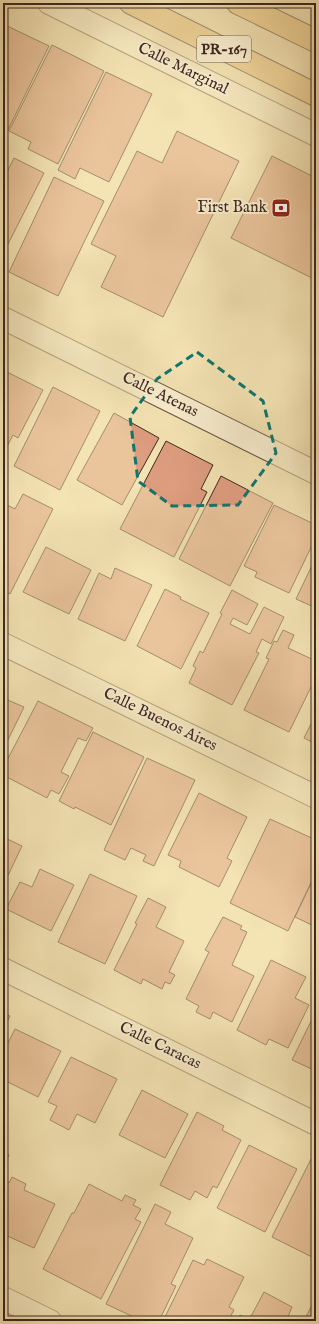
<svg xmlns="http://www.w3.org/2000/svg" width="319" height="1324" font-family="'IM FELL English',serif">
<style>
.building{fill:#de9d7f;stroke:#3d2820}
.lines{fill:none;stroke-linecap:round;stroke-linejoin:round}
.street-casing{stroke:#6b5745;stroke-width:24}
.primary-casing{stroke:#3d2820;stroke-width:24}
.street{stroke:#f8edce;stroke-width:22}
.primary{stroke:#eac27a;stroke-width:22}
.marked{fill:none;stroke:#0f766e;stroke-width:3;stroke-dasharray:8 5;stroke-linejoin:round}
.labels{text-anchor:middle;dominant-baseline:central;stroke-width:4;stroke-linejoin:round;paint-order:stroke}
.shield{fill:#f8edce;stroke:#756354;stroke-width:1}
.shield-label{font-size:15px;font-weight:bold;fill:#3d2820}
.street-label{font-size:16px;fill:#3d2820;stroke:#f8edce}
.poi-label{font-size:16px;fill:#3d2820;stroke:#f8edce;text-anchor:end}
</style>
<rect width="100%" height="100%" fill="#f4e3b3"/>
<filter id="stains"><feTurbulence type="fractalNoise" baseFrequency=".005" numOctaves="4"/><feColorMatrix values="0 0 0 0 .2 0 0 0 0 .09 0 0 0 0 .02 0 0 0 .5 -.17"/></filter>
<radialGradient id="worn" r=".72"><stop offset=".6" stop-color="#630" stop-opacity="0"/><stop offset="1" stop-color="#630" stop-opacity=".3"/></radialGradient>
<path class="building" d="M3 24 49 46 3 140Z
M52 45 104 71 58 164 28 149 31 142 9 131Z
M106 72 152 94 109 182 80 168 75 179 58 170Z
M177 131 239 161 163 317 101 287 116 256 91 244 137 151 162 163Z
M272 156 316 178V280L231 238Z
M14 158 44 173 3 254V180Z
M54 177 104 201 58 296 9 272Z
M3 370 43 390 18 438 13 435 3 454Z
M53 387 100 411 60 490 14 466Z
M114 413 159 438 122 505 77 480Z
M166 441 213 465 201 489 207 492 174 557 120 529Z
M221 476 273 503 230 586 179 559Z
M23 494 53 509 10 594 3 590V503L15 509Z
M274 505 316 525V537L289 593 255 577 257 572 244 566Z
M46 547 91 570 69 614 23 592Z
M316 557V608L296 599Z
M115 568 152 585 125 641 78 619 99 573 111 579Z
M165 589 181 597 180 599 209 613 181 669 137 646Z
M232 590 258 604 247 625 233 618 230 624 250 634 264 607 284 617 271 644 262 639 256 652 259 653 232 705 189 683 196 668 193 666 200 651 203 653 222 614 220 613Z
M283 630 294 635 288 648 316 661V677L289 732 244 710 269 659 266 658 274 641 277 642Z
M3 690 6 692 3 698 24 707 3 750Z
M38 701 93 728 86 741 78 738 61 772 69 776 59 794 51 790 47 798 3 775V768Z
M311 724 316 727V744L304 738Z
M93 732 144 757 111 825 75 807 74 809 59 801Z
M147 758 195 780 154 866 143 861 146 855 131 848 125 860 104 850Z
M199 793 247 817 227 858 232 861 219 887 179 867 181 861 168 855Z
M270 819 316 840V872L288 931 230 903Z
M3 837 22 846 3 886Z
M40 869 74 885 51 931 6 909 20 882 32 887Z
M316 873V927L295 917Z
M90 874 137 896 105 964 58 942Z
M148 898 166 907 156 927 184 941 169 972 175 975 170 984 165 982 162 989 143 979 141 984 114 970 137 924 135 923Z
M223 917 242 926 240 929 247 932 232 965 254 976 232 1022 213 1012 210 1019 196 1012 199 1006 186 999 209 952 205 950Z
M271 960 306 977 295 998 309 1005 288 1048 269 1039 266 1045 237 1030Z
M316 1011V1071L292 1060Z
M3 1013 10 1016 3 1030Z
M15 1029 61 1051 38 1097 8 1082 3 1094V1053Z
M71 1057 117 1079 95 1123 77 1114 69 1130 50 1120 57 1106 48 1102Z
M142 1090 188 1114 165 1158 119 1135Z
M197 1112 224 1126 222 1130 241 1140 217 1188 213 1186 207 1198 195 1191 190 1200 160 1185Z
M249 1145 297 1169 265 1232 217 1208Z
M3 1151 9 1155 3 1167Z
M311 1159 316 1161V1259L272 1237Z
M12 1177 26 1184 24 1190 55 1204 34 1248 3 1234V1184L5 1181 9 1183Z
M89 1184 122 1201 125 1195 136 1200 133 1205 141 1209 135 1219 141 1222 101 1299 43 1269 72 1213H74Z
M155 1204 171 1212 165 1224 193 1238 171 1284 176 1286 159 1321H142L106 1304Z
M207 1259 244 1277 229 1307 234 1310 228 1321H163L193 1260 204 1265Z
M264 1292 292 1307 287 1319 291 1321H237L240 1315 249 1320Z
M316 1297V1321H304Z"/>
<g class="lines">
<defs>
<path id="street" d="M49 3 316 135
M3 318 316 473
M3 644 316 797
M3 969 316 1124
M3 1298 50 1321"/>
<path id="primary" d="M131 3 316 95
M238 3 316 41"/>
</defs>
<use href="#street" class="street-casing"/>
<use href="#primary" class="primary-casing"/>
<use href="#street" class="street"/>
<use href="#primary" class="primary"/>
</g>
<path d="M0 0H319V1324H0ZM197 352 263 401 276 453 238 505 172 506 138 481 130 417 157 379Z" fill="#f4e3b3" fill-opacity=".55" fill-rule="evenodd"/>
<path class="marked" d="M197 352 263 401 276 453 238 505 172 506 138 481 130 417 157 379Z"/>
<defs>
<symbol id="bank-square" viewBox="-11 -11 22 22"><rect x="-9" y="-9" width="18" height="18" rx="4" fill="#8f2418" stroke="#f8edce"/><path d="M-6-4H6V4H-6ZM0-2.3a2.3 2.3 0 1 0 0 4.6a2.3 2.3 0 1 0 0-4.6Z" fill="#fff"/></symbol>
</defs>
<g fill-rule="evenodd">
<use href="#bank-square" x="270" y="197" width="22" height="22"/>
</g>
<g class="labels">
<rect class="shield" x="197" y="36" width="54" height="26" rx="3"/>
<g class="shield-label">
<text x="224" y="49">PR-167</text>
</g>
<g class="street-label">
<text transform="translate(183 69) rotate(26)">Calle Marginal</text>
<text transform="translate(160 395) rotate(26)">Calle Atenas</text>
<text transform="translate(160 720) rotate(26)">Calle Buenos Aires</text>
<text transform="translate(160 1046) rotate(26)">Calle Caracas</text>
</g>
<g class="poi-label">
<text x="267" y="208">First Bank</text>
</g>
</g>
<rect width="319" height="1324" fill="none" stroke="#f4e3b3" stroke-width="16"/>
<rect x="4" y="4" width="311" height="1316" fill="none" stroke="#3d2820" stroke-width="2"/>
<rect x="8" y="8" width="303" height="1308" fill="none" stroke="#3d2820"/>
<rect width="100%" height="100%" filter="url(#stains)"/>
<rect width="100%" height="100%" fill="url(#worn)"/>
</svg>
